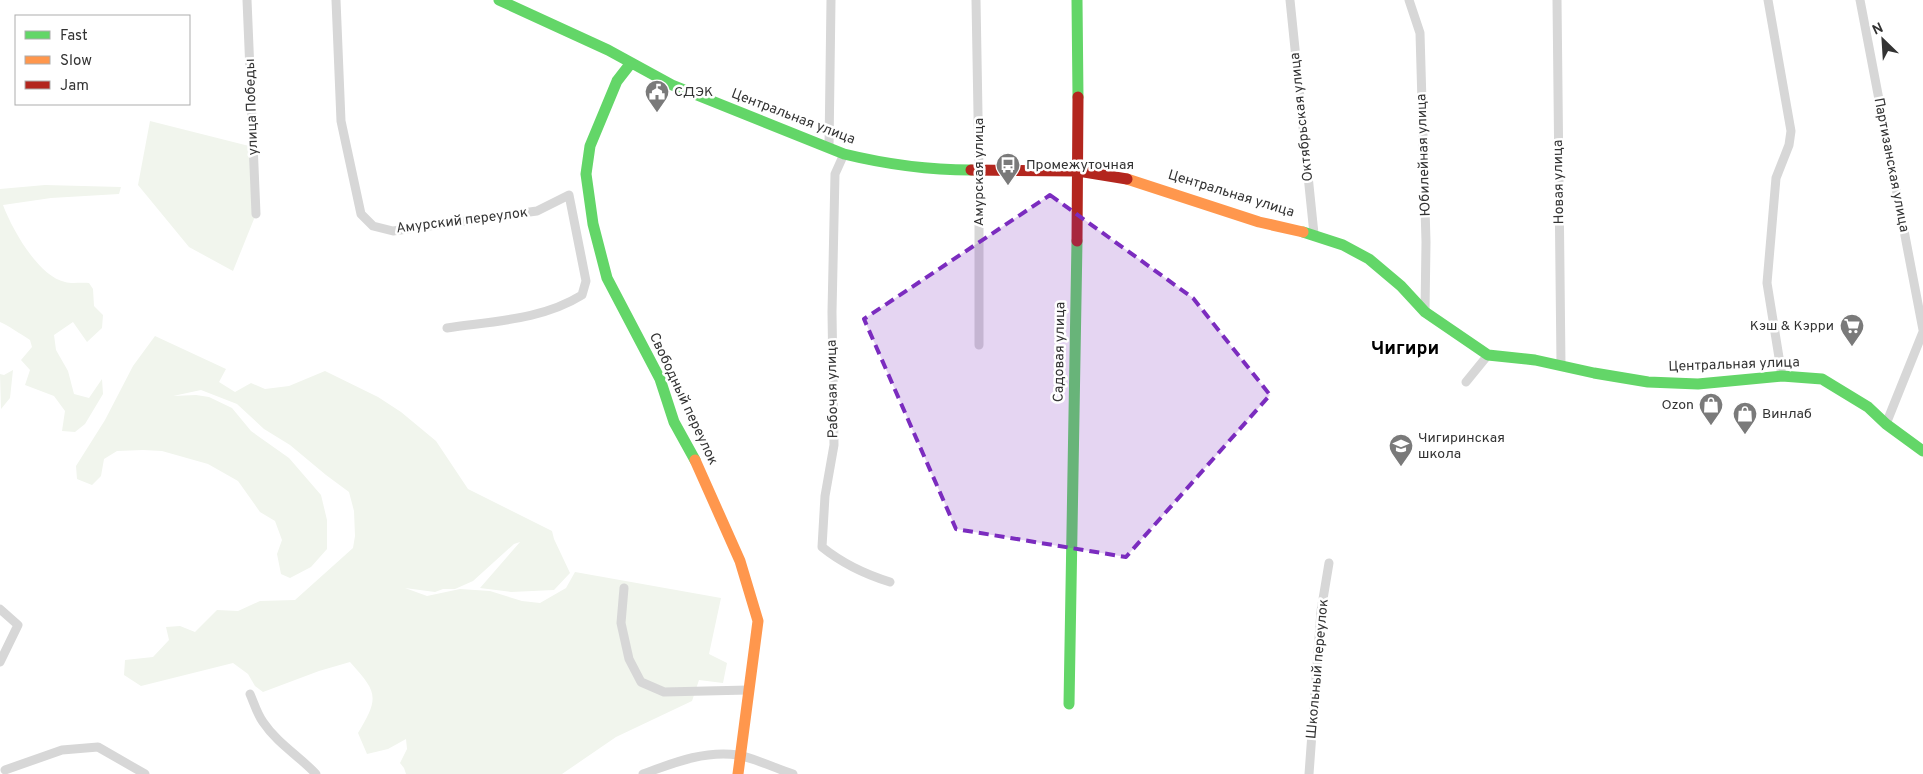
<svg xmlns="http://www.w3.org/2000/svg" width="1923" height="774" font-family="Overpass,sans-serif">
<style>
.green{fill:#f1f5ed}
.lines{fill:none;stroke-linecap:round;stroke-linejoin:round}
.street{stroke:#d7d7d7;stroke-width:9}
.fast{stroke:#63d668;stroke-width:11}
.slow{stroke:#ff974d;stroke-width:11}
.jam{stroke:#b3261e;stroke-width:11}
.marked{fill:#7b2cbf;fill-opacity:0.2;stroke:#7b2cbf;stroke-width:4;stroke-dasharray:10 6;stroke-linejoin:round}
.labels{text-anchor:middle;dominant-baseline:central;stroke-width:5;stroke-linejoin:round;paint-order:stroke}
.poi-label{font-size:14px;fill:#333;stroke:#fff;text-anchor:start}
.street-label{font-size:14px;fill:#333;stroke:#fff}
.district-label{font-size:19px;font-weight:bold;fill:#000;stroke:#fff}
</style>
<rect width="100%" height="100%" fill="#fff"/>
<path class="green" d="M150 121 253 147 256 214 233 271 189 247 138 185Z
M45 185 121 187 119 194 51 198 3 205C12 229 38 276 65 282 72 284 81 282 89 283L93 289 94 306 103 315 102 328 87 342 73 322 54 335 56 350 68 371 74 394 89 398 102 379 103 394 85 424 75 432 62 431 65 411 54 396 25 385 30 370 21 360 32 347 30 340C22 335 6 324 0 322V189Z
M155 336 226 369 219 382 235 392 251 383 265 389 289 386 325 371 378 397 401 412 436 441 468 489 552 531 554 539 570 573 554 590 511 592 480 588 520 542 514 544 473 581 455 589H443L435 592 405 588 427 596 460 589 490 591 522 601 540 603 566 588 575 572 721 598 709 654 727 663 723 683 699 680 692 701 616 737 562 774H406L404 768 400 763 407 749 406 739 388 749 367 754 358 733C380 697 377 692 350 662L319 671 263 692 255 686 248 674 233 663 141 686 124 675 125 660 153 657 169 640 166 627 180 626 195 632 217 610 238 611 260 601 295 600 353 548 355 536 354 511 349 492 326 475 290 445 264 429 237 404 201 390 173 396 196 395 209 397 232 408 251 431 289 458 321 495 327 520V549L311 567 290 578 281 574 277 554 282 540 275 521 260 512 238 481 208 464 162 451 143 450 117 451 104 459 101 476 92 485 77 479 76 466 105 420 133 366Z
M13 370 10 398 1 409 0 374 4 375Z"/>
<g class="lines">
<path class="street" d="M247 0 256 214
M336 0 341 121 361 214 373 226 393 231 537 211 569 195 586 281 582 295C542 320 493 321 447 328
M976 0 979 171V345
M1290 0 1314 234
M1409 0 1420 33 1426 242 1425 312
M1557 0 1561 365
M1768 0 1791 131 1789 145 1776 178 1767 283 1782 376
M1860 0 1923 330
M829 148 831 0
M844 154 835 174 832 312 834 445 825 496 822 547C843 564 864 574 890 582
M1466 382 1488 355
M1886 424 1923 332
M624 588 621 623 629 659 641 682 664 692 748 690
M0 609 18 625 0 662
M250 694C254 703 257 714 263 722 277 743 299 756 316 774
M5 770 62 750 98 747 145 774
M643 774C673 763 705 750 738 755 754 758 777 769 793 774
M1309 774 1321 611 1329 563"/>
<path class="fast" d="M499 0 608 50 672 85 844 154C885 164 928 170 971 170
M1077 0 1078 97
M631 63 617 81 590 146 586 174 593 224 607 278 660 379 674 422 695 460
M1303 232 1343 245 1369 259 1401 286 1425 312 1488 355 1535 360 1594 373 1648 382 1698 384 1782 376 1822 379 1868 407 1886 424 1923 451
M1069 704 1077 241"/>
<path class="slow" d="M1127 179 1259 222 1303 232
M695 460 740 561 758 621 738 774"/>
<path class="jam" d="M971 170 1078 171 1127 179
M1077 241 1078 97"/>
</g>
<path class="marked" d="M1050 195 1193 298 1270 395 1126 557 956 529 864 319Z"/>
<defs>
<symbol id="civic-pin" viewBox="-11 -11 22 30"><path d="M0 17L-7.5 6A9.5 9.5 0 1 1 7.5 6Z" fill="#7a7a7a" stroke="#fff"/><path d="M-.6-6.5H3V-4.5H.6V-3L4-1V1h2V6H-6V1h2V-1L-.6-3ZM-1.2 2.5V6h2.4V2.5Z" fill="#fff"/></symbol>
<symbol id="bus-pin" viewBox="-11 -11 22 30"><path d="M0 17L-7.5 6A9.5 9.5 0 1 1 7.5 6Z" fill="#7a7a7a" stroke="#fff"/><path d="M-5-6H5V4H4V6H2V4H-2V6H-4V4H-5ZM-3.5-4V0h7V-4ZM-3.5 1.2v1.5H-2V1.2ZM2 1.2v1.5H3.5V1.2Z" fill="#fff"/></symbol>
<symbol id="supermarket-pin" viewBox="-11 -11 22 30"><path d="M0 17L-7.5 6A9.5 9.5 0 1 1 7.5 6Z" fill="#7a7a7a" stroke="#fff"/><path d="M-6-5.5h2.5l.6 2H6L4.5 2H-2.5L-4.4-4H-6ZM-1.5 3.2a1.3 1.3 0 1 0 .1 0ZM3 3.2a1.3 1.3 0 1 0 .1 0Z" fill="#fff"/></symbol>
<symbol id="shop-pin" viewBox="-11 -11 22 30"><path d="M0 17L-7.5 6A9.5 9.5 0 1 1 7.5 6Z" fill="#7a7a7a" stroke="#fff"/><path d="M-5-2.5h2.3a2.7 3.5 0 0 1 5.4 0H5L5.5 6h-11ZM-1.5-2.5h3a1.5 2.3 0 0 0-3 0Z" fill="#fff"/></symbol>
<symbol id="school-pin" viewBox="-11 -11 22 30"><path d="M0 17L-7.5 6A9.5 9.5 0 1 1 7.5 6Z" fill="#7a7a7a" stroke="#fff"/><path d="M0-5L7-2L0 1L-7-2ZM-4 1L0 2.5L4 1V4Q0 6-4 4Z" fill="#fff"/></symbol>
</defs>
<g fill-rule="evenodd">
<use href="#civic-pin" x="643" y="78" width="28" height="38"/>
<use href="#bus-pin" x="994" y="151" width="28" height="38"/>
<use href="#supermarket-pin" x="1838" y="312" width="28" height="38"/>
<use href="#shop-pin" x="1697" y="391" width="28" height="38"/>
<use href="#shop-pin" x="1731" y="400" width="28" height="38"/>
<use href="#school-pin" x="1387" y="432" width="28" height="38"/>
</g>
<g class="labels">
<g class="poi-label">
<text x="674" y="92">СДЭК</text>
<text x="1026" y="165">Промежуточная</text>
<text x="1834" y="326" text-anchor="end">Кэш &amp; Кэрри</text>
<text x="1694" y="405" text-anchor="end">Ozon</text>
<text x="1762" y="414">Винлаб</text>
<text x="1418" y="438">Чигиринская<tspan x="1418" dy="16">школа</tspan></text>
</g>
<g class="street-label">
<text transform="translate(252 107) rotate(-92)">улица Победы</text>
<text transform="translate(793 117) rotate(21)">Центральная улица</text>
<text transform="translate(1302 117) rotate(-96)">Октябрьская улица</text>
<text transform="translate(1424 155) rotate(-92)">Юбилейная улица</text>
<text transform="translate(1891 165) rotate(79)">Партизанская улица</text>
<text transform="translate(979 172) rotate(-90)">Амурская улица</text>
<text transform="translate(1559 182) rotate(-91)">Новая улица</text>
<text transform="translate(1231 194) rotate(17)">Центральная улица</text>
<text transform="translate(462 221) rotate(-7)">Амурский переулок</text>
<text transform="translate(1060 352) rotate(-89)">Садовая улица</text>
<text transform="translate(1734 365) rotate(-2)">Центральная улица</text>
<text transform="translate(833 389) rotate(-91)">Рабочая улица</text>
<text transform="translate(683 399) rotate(65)">Свободный переулок</text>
<text transform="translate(1318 669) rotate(-85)">Школьный переулок</text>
</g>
<g class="district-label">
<text x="1405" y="349">Чигири</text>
</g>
</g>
<rect x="15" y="15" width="175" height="90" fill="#ffffff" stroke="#adadad"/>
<rect x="25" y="31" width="25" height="8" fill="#63d668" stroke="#adadad"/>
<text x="60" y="40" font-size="15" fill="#333333">Fast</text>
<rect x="25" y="56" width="25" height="8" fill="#ff974d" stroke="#adadad"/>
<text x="60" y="65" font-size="15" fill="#333333">Slow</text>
<rect x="25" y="81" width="25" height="8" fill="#b3261e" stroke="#adadad"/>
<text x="60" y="90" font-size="15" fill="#333333">Jam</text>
<g transform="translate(1883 40) rotate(335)" stroke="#ffffff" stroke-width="4" paint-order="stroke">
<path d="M0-4L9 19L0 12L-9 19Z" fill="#333333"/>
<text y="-8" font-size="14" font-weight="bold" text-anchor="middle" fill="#333333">N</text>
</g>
</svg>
